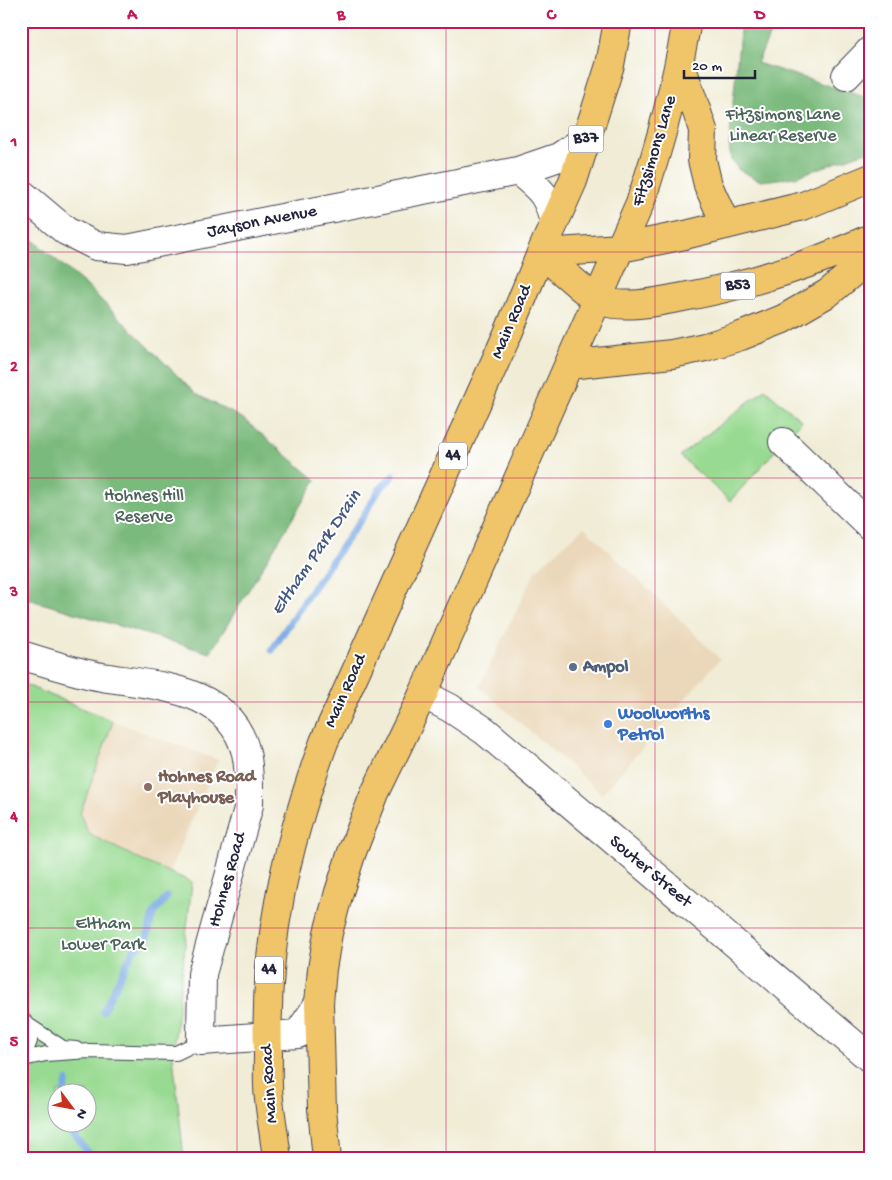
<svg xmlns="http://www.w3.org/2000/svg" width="892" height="1180" font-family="'Gochi Hand',sans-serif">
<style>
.built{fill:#ebd8ba}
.green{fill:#98da91;stroke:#5d7e66;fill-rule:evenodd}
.forest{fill:#7aba7b;stroke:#4e6e5b}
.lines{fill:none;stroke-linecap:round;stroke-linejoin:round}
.stream{stroke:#79a8e3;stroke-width:7}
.service-casing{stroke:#414052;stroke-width:16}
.minor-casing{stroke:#414052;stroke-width:30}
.primary-casing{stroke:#414052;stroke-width:30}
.service{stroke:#fff;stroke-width:14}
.minor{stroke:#fff;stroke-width:28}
.primary{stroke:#f0c469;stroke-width:28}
.grid{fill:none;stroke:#c2185b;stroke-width:1;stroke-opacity:0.55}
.service-dot{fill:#5c6f8a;stroke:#fff;stroke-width:2}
.shop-dot{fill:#3f7fe0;stroke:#fff;stroke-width:2}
.education-dot{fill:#8d6e63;stroke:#fff;stroke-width:2}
.labels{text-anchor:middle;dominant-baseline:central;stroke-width:4;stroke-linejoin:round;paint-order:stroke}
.shield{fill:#fff;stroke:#646476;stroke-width:1}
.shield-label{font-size:16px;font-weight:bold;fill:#22223b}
.park-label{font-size:18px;fill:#4b6259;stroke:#fff}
.street-label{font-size:18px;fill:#22223b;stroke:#fff}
.service-label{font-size:18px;font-weight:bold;fill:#4e5e75;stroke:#fff;text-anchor:start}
.shop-label{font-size:18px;font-weight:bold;fill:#366cbe;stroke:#fff;text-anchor:start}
.education-label{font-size:18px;font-weight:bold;fill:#785e54;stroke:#fff;text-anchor:start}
.water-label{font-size:19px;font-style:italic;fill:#45587e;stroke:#fff}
.neatline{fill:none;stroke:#c2185b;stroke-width:2}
.grid-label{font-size:16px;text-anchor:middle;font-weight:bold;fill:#c2185b}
</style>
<rect width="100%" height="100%" fill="#fff"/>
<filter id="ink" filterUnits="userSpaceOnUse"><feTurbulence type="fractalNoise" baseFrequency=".02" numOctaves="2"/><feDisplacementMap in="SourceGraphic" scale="10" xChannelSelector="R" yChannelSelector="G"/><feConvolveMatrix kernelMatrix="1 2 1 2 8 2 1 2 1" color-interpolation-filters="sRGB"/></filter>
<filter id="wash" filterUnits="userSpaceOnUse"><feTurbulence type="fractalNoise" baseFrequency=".0096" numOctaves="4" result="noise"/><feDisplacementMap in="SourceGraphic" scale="20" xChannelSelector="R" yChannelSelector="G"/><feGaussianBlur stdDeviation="1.12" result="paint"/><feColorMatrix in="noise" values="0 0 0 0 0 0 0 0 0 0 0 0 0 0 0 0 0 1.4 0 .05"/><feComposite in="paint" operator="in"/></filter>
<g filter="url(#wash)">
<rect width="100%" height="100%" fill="#f0ecd5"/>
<path class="built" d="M584 527 720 659 602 794 479 687 536 570Z
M113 721 218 760 169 872 89 834 80 814Z"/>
<path class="green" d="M765 389 802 421 730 501 680 456Z
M21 683 113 721 80 814 89 834 143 861 192 882 173 1056 184 1159H21ZM58 1092H88V1122H58Z"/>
<path class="forest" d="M741 21H776L757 63 871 99V150L795 177 761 181 739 170 731 160 729 144Z
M21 230 87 286 196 394 242 418 316 480 210 653 21 597Z"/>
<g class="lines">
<path class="stream" d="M272 650 310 592 364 515 379 490 393 476
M103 1011 134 949 146 942 153 914 167 897
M64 1092 67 1081
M65 1122 89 1154V1159"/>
</g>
</g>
<g filter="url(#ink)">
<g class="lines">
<defs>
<path id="service" d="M21 1018 28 1025 30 1041 23 1059 21 1060
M28 1025 63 1048 76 1049
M23 1059 46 1054 89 1051 176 1053 201 1041"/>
<path id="minor" d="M846 76 871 50
M518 171C541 190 548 194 554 224
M21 193 66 231 96 246 127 249 518 171 559 157 587 138
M783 442 871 527
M21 655C48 663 74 672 102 677 156 686 230 687 246 753 250 770 249 787 249 805L202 974 201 1041 298 1034 319 1003
M423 694 450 708 485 731 871 1059"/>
<path id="primary" d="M680 62 703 130 702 160 708 185 726 225
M541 253C552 262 591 298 600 301 626 309 657 302 683 297 748 285 811 265 871 238
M541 253 621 248 685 235 803 206 871 178
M569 365 672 354 705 347 741 336 783 319 828 293 871 257
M277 1159C275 1139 271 1119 269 1099 267 1084 268 1068 268 1053 264 941 286 847 324 742L509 331 541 253 573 181 610 65 618 21
M327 1159 322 1109 319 1003 322 969 328 933 339 892 352 852 375 793 423 694 640 203C661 143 676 83 687 21"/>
</defs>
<use href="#service" class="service-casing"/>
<use href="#minor" class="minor-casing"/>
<use href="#primary" class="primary-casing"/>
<use href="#service" class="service"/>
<use href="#minor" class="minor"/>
<use href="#primary" class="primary"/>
</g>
</g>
<path class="grid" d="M237 21V1159M446 21V1159M655 21V1159M21 252H871M21 478H871M21 702H871M21 928H871"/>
<circle class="service-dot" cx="573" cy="667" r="5"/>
<circle class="shop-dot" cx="608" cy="724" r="5"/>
<circle class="education-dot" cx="148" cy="787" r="5"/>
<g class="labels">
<g class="shield">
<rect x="568.5" y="125.5" width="35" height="27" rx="4"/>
<rect x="720.5" y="272.5" width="35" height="27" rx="4"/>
<rect x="439" y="442.5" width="28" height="27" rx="4"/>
<rect x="255" y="956.5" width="28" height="27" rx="4"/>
</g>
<g class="shield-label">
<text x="586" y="139">B37</text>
<text x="738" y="286">B53</text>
<text x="453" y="456">44</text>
<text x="269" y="970">44</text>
</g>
<g class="park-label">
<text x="783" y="115">Fitzsimons Lane<tspan x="783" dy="21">Linear Reserve</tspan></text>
<text x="144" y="496">Hohnes Hill<tspan x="144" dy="21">Reserve</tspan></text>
<text x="103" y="924">Eltham<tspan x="103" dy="21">Lower Park</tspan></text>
</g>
<g class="street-label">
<text transform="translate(655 151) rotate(-73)">Fitzsimons Lane</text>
<text transform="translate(262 222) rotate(-11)">Jayson Avenue</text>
<text transform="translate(512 322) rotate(-67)">Main Road</text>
<text transform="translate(346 691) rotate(-66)">Main Road</text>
<text transform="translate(650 872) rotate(40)">Souter Street</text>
<text transform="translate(228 880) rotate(-74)">Hohnes Road</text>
<text transform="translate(270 1084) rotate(-94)">Main Road</text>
</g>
<g class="service-label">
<text x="583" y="667">Ampol</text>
</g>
<g class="shop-label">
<text x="618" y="714">Woolworths<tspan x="618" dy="21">Petrol</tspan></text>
</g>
<g class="education-label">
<text x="158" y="777">Hohnes Road<tspan x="158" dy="21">Playhouse</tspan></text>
</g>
<g class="water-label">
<text transform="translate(317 553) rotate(-56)">Eltham Park Drain</text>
</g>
</g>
<rect width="892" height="1180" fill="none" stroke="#fff" stroke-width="55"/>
<g transform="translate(72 1108) rotate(122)"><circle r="24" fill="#ffffff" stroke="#a7a7b1"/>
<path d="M0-4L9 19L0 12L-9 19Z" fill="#c8321e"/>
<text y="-8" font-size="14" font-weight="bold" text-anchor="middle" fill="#22223b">N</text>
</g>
<path d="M684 70v8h71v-8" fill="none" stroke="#22223b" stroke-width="2.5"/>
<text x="692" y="70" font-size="15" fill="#22223b" stroke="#ffffff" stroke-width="4" paint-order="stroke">20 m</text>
<rect x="28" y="28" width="836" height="1124" class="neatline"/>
<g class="grid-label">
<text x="132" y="19">A</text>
<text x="341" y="19">B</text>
<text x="551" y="19">C</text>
<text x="760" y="19">D</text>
<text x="14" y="146">1</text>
<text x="14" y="371">2</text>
<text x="14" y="596">3</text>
<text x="14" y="821">4</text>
<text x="14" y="1046">5</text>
</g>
</svg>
